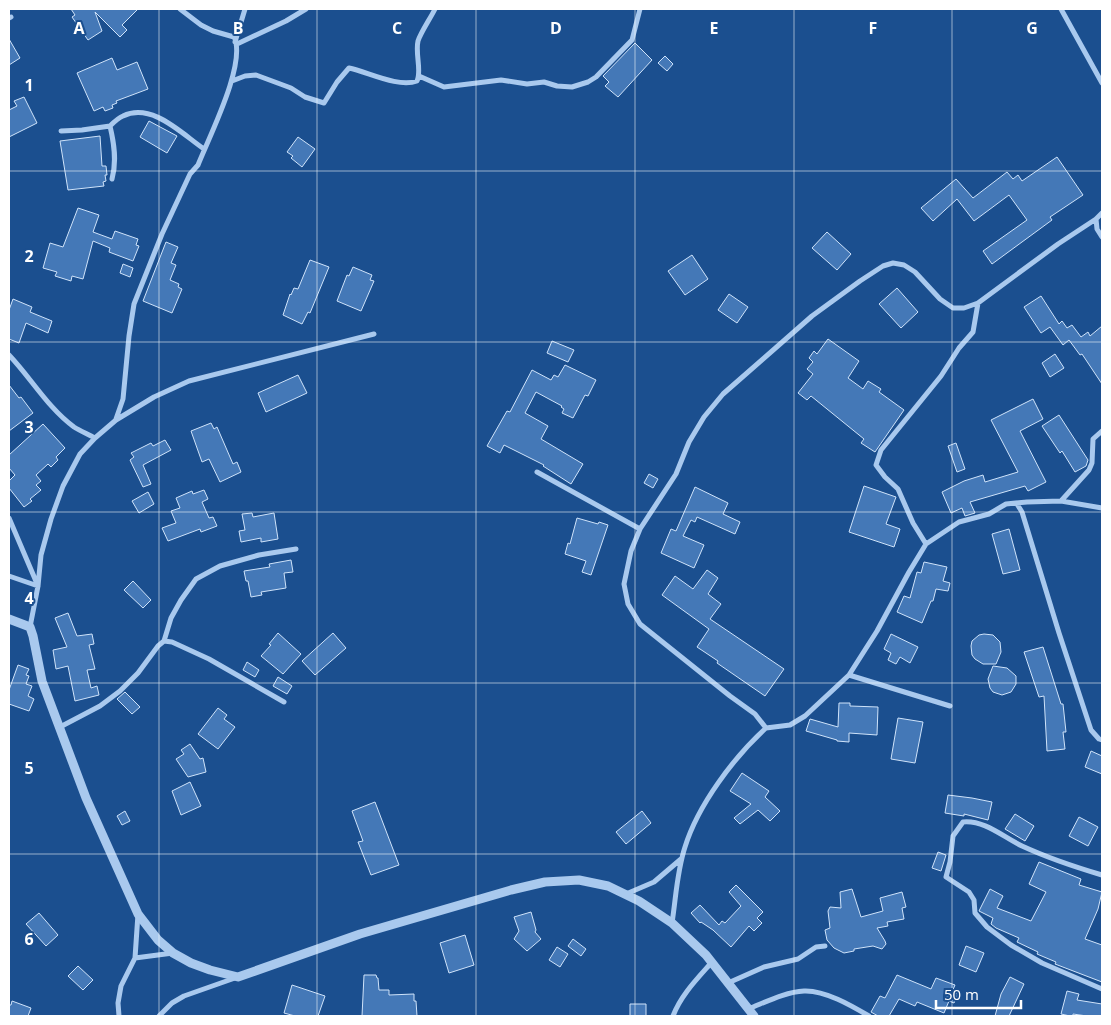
<svg xmlns="http://www.w3.org/2000/svg" width="1111" height="1025" font-family="'Open Sans',sans-serif">
<style>
.building{fill:#4478b7;stroke:#cfe3fa}
.lines{fill:none;stroke-linecap:round;stroke-linejoin:round}
.minor{stroke:#a9c9ee;stroke-width:5}
.tertiary{stroke:#a9c9ee;stroke-width:9}
.grid{fill:none;stroke:#fff;stroke-width:1;stroke-opacity:0.55}
.grid-label{font-size:16px;text-anchor:middle;font-weight:bold;fill:#fff;stroke:#1b4f8f;stroke-width:4;stroke-linejoin:round;paint-order:stroke}
</style>
<rect width="100%" height="100%" fill="#1b4f8f"/>
<path class="building" d="M71 9H138L122 25 127 30 120 37 95 12 102 31 88 40 72 17 75 15Z
M9 39 20 58 9 65Z
M635 43 652 60 618 97 605 86 609 82 603 76Z
M665 56 673 64 667 71 658 63Z
M112 58 117 70 137 62 148 89 116 101 117 103 112 105 113 108 105 111 103 107 94 111 77 73Z
M24 97 37 123 9 137V110L17 106 14 101Z
M149 121 177 136 167 153 140 137Z
M100 136 102 166H106L107 175H105L106 181 103 182 104 186 68 190 60 141Z
M298 137 315 149 302 167 291 158 293 156 287 152Z
M1057 157 1083 195 1050 217 1052 220 992 264 983 251 1027 220 1009 195 974 221 957 199 933 221 921 208 956 179 973 198 1007 172 1013 179 1018 175 1022 181Z
M78 208 99 215 93 232 112 239 115 231 138 239 136 245 139 246 133 261 109 252 110 248 93 241 83 279 72 276 71 281 55 276 57 272 43 268 50 243 63 247Z
M827 232 851 254 837 270 812 248Z
M166 242 178 247 171 263 176 265 170 280 179 284 178 287 182 289 172 313 143 301Z
M692 255 708 279 685 295 668 271Z
M310 260 329 267 310 313 308 312 302 324 283 315 290 294 291 295 294 288 298 289Z
M123 264 133 268 130 277 120 273Z
M353 267 372 275 370 280 374 281 361 311 337 301 347 275 349 276Z
M897 288 918 312 901 328 879 304Z
M729 294 748 307 737 323 718 310Z
M1041 296 1059 324 1062 321 1067 328 1072 325 1081 337 1088 332 1090 336 1102 326V384L1082 354 1080 355 1069 340 1063 345 1050 327 1041 333 1024 307Z
M13 299 32 307 30 312 52 321 48 333 26 323 19 343 9 339V310Z
M828 339 859 361 848 378 863 389 868 381 881 389 879 392 904 410 875 452 861 443 864 439 811 396 807 400 798 393 813 374 807 369 813 362 809 358 814 351 817 354Z
M552 341 574 350 568 362 547 353Z
M1055 354 1064 368 1050 377 1042 363Z
M565 365 596 380 588 396 585 395 573 418 562 413 564 409 561 407 562 406 536 392 525 413 548 426 541 439 583 464 571 484 543 466 544 465 504 445 500 453 487 446 507 411 510 412 532 370 551 380 554 375 558 377Z
M298 375 307 393 266 412 258 393Z
M9 385 19 398 21 397 33 413 9 431Z
M1033 399 1043 419 1020 431 1046 482 1028 491 1025 486 970 502 975 513 965 516 962 508 951 513 942 492 964 481 983 475 985 482 1018 472 991 420Z
M1059 415 1088 460 1086 466 1075 472 1062 451 1060 453 1042 426Z
M211 423 214 429 217 427 233 464 237 462 241 472 220 482 209 459 202 462 191 431Z
M43 424 65 448 56 457 58 460 51 467 48 464 36 475 41 481 36 485 41 490 30 499 32 501 24 507 9 488V481L15 475 9 468V455Z
M165 440 171 450 143 465 151 484 143 487 130 460 134 457 131 453 151 443 153 446Z
M956 443 965 469 957 472 948 446Z
M649 474 658 479 653 488 644 483Z
M864 486 896 497 886 524 900 529 894 547 849 532Z
M695 487 728 503 723 514 740 522 735 534 697 517 695 522 691 520 683 536 704 545 694 568 661 553 671 529 676 531Z
M204 490 208 499 202 502 209 518 213 517 217 526 201 532 200 529 168 541 162 528 176 523 171 511 180 508 176 498 192 491 193 494Z
M148 492 154 504 139 513 132 501Z
M252 513 253 517 274 513 278 539 261 542V538L241 542 239 531 245 530 242 514Z
M577 518 598 524 599 522 608 525 591 575 582 572 586 561 565 554 568 543 570 544Z
M1009 529 1020 570 1003 574 992 534Z
M291 560 293 572 284 573 286 588 261 592 262 595 251 597 248 581H246L244 571 270 567 269 564Z
M924 562 947 567 943 581 950 583 948 591 936 589 933 601H931L922 623 897 612 904 596 910 598 917 572 921 573Z
M707 570 718 578 708 594 721 604 710 619 784 669 765 696 717 663 718 661 697 647 709 629 662 595 675 576 693 589Z
M133 581 151 600 143 608 124 590Z
M68 613 77 636 92 634 94 644 89 645 95 669 87 670 91 688 97 686 99 695 75 701 68 666 56 669 53 650 67 647 55 618Z
M278 633 301 654 283 674 261 656 271 645 269 644Z
M333 633 346 648 315 675 302 661Z
M891 634 918 647 910 663 900 657 896 664 888 660 891 653 884 649Z
M984 634 993 635 1000 642 1001 652 996 664H983L975 659 972 655 971 646 972 641 979 635Z
M1043 647 1061 704H1063L1066 732H1063L1065 749 1047 751 1044 696 1039 697 1024 652Z
M247 662 259 670 255 677 243 670Z
M18 665 29 669 26 675 29 676 26 684 32 686 28 696 34 699 29 711 9 704V690Z
M993 666 1007 668 1016 676V684L1011 692 1002 695 993 692 990 688 988 679Z
M278 677 292 686 287 694 273 686Z
M125 692 140 707 132 714 117 699Z
M839 703H850V706L878 707 877 735 849 733V742L837 741V740L806 731 810 719 838 727Z
M218 708 227 715 224 719 235 727 218 749 198 734Z
M898 718 923 722 915 763 891 759Z
M190 744 200 759 203 758 206 772 188 777 176 759 184 754 181 750Z
M1091 751 1102 756V774L1085 767Z
M742 773 769 791 765 797 780 811 770 821 758 810 740 824 734 818 751 804 730 791Z
M190 782 201 806 181 815 172 791Z
M948 795 972 798 992 802 988 820 964 814V816L945 813Z
M375 802 399 865 371 875 358 842 363 841 352 811Z
M125 811 130 821 122 825 117 816Z
M642 811 651 823 626 844 616 832Z
M1015 814 1034 826 1025 841 1005 829Z
M1079 817 1098 827 1088 846 1069 836Z
M938 852 946 855 941 871 932 868Z
M1039 862 1081 879 1079 885 1102 892 1098 909 1085 939 1102 945V982L1055 964 1056 962 1037 954 1038 952 1017 942 1019 938 996 928 991 924 993 918 979 911 990 889 1003 896 997 908 1031 921 1046 892 1029 884Z
M736 885 763 912 757 918 762 923 754 931 749 926 731 947 713 930 701 922 700 923 691 913 700 905 719 925 722 921 725 923 741 906 729 892Z
M852 889 861 917 883 911 880 898 902 892 906 907 902 908 904 919 887 922 888 926 877 928 885 941 886 944 882 949 873 946 854 949V951L844 953 834 948 827 940 825 930 830 928 828 911 830 907 841 908 840 892Z
M531 912 536 930 535 932 541 939 527 951 514 939 519 931 514 917Z
M39 913 58 935 46 946 26 924Z
M465 935 474 965 449 973 440 943Z
M573 939 586 949 581 956 568 946Z
M966 946 984 953 976 972 959 965Z
M557 947 568 954 560 967 549 960Z
M78 966 93 980 83 990 68 976Z
M364 975H376L377 978H378L379 990H389V995L414 994V1001H416L417 1016H362Z
M897 975 931 989 936 978 955 985 952 992 958 994 954 1003 949 1001 944 1013 917 1002 915 1006 899 999 889 1016H878L871 1012 880 996 885 998Z
M1010 977 1024 984 1009 1016H995L1001 994Z
M292 985 325 996 318 1016H295L284 1013Z
M1067 991 1079 994 1077 1000 1102 1004V1016H1087L1073 1014V1016H1070L1061 1014Z
M12 1001 31 1008 28 1016H9V1005H11Z
M630 1004H646V1016H630Z"/>
<g class="lines">
<path class="minor" d="M1061 9 1102 83
M9 18 11 17
M235 42 245 9
M237 44 286 21 306 9
M419 76 444 87 501 80 527 84 544 82 557 86 572 87 588 82 596 77 632 40 640 9
M232 81 245 76 256 75 291 88 305 97 324 103 337 82 349 68C368 72 398 88 417 81 422 71 415 54 418 41 421 32 430 19 435 9
M61 131 82 130 110 126
M112 179C117 161 114 143 110 126 114 122 118 118 123 116 152 102 182 134 204 149
M1096 219 1097 229 1102 237
M9 355C31 378 48 408 74 427 80 431 88 434 95 438
M116 419 123 399 129 336 134 304 162 234 190 174 198 165C209 137 247 63 234 37L213 31 201 25 180 9
M537 472 640 529
M1061 501 1089 470 1092 463 1093 439 1102 431
M1017 504 1022 512 1059 633 1091 730 1099 739 1102 740
M9 518 38 586
M926 544 913 523 898 489 885 477 876 465 881 450 941 376 959 348 973 332 978 303
M9 576 38 586
M30 627 38 586 41 555 51 519 63 486 80 454 95 438 116 420 154 397 189 381 374 334
M164 641 172 642 209 659 284 702
M849 675 950 706
M60 727 100 706 120 691 138 673 158 646 164 641 171 618 181 600 196 579 220 566 259 555 296 549
M766 728 755 714 730 696 640 624 628 604 624 584 631 551 640 529 676 474 689 442 704 417 723 394 812 316 860 281 883 266 893 263 904 265 915 272 940 299 953 308H964L978 303 1058 244 1096 219 1102 213
M1102 875C1075 867 1048 858 1022 846 1003 837 985 820 963 822L953 836 950 862 946 877 969 892 974 900 975 913 987 927 1011 945 1042 963 1102 989
M626 894 654 882 681 859
M672 923C676 897 677 871 685 847 698 805 734 757 766 728L790 725 805 716 849 675 877 631 909 572 926 544 959 522 989 514 1006 504 1027 502 1061 501 1102 508
M135 958 173 953
M728 983 764 967 798 959 816 947 825 946
M748 1009C766 1002 785 992 804 991 825 990 852 1006 869 1016
M119 1016 118 1003 121 986 135 958 138 914
M159 1016 172 1003 184 996 235 978
M673 1016C681 995 697 979 712 962"/>
<path class="tertiary" d="M9 619 30 627 33 636 42 681 86 798 138 914 158 940 173 953 191 963 210 970 238 977 360 934 511 890 545 882 579 880 608 886 639 901 672 923 706 955 754 1016"/>
</g>
<path class="grid" d="M159 9V1016M317 9V1016M476 9V1016M635 9V1016M794 9V1016M952 9V1016M9 171H1102M9 342H1102M9 512H1102M9 683H1102M9 854H1102"/>
<g class="grid-label">
<text x="79" y="34">A</text>
<text x="238" y="34">B</text>
<text x="397" y="34">C</text>
<text x="556" y="34">D</text>
<text x="714" y="34">E</text>
<text x="873" y="34">F</text>
<text x="1032" y="34">G</text>
<text x="29" y="91">1</text>
<text x="29" y="262">2</text>
<text x="29" y="433">3</text>
<text x="29" y="604">4</text>
<text x="29" y="774">5</text>
<text x="29" y="945">6</text>
</g>
<rect width="1111" height="1025" fill="none" stroke="#ffffff" stroke-width="20"/>
<path d="M936 1000v8h85v-8" fill="none" stroke="#ffffff" stroke-width="2.5"/>
<text x="944" y="1000" font-size="15" fill="#ffffff" stroke="#1b4f8f" stroke-width="4" paint-order="stroke">50 m</text>
</svg>
